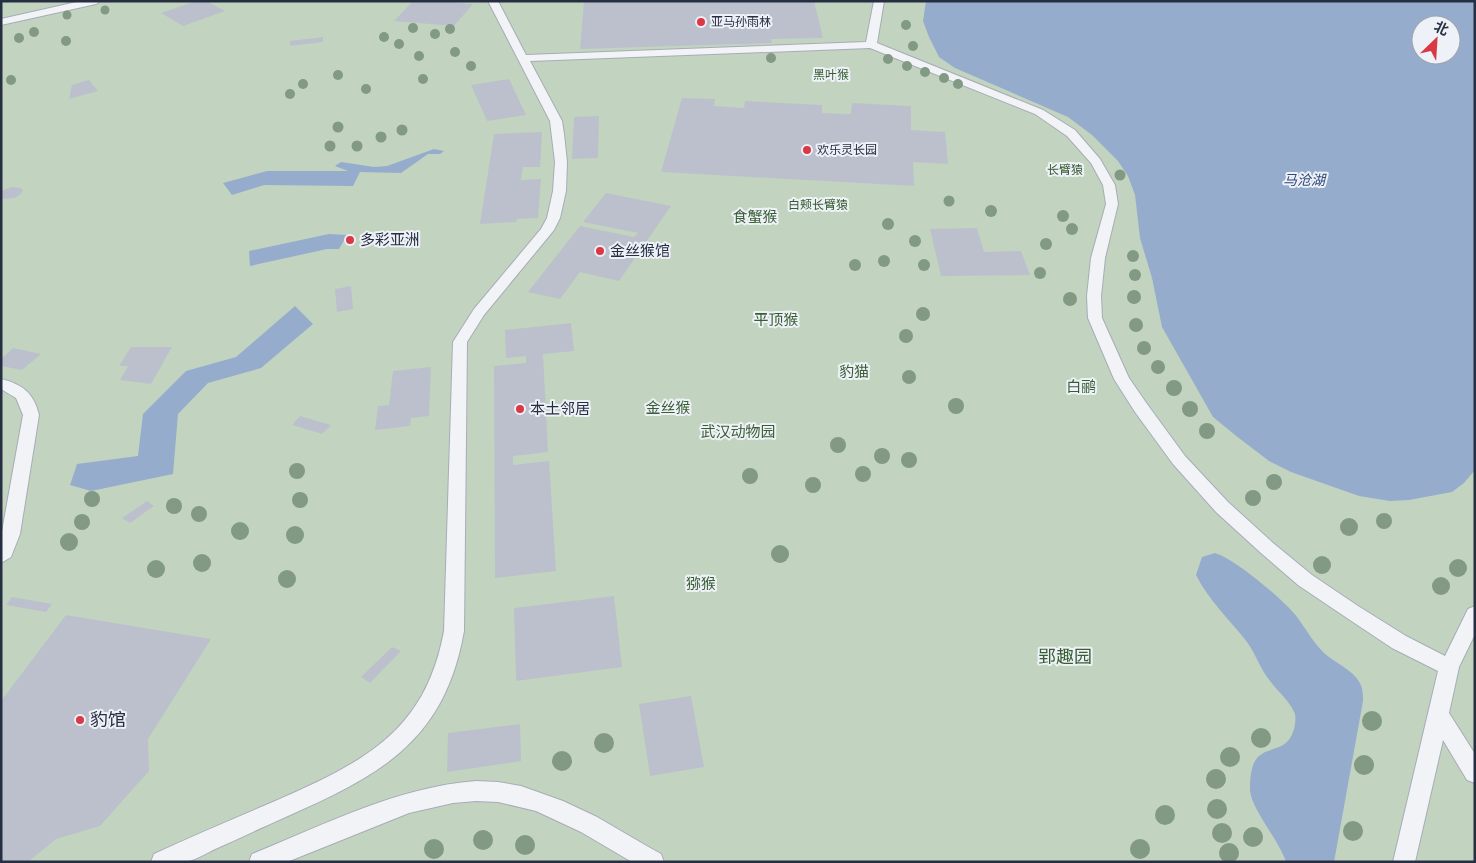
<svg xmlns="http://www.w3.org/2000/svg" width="1476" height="863" font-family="Signika,'Noto Sans SC',sans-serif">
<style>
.green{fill:#c2d4bf;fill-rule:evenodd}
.water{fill:#96accc;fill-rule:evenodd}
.building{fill:#bbc0cc}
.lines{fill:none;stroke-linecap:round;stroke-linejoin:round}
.lane-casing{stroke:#a7acb7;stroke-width:2}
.lane{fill:#f1f3f7;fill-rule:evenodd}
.tree{fill:#829984}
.poi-dot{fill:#d93844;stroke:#eef1f7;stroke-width:2}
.labels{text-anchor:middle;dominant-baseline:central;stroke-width:4;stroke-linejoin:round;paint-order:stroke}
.far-poi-label{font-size:12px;fill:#262e41;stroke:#eef1f7;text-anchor:start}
.far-park-label{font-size:12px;fill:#375e32;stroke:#eef1f7}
.far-water-label{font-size:14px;font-style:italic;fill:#2d4979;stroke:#eef1f7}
.park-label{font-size:15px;fill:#375e32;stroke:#eef1f7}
.poi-label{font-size:15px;fill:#262e41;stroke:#eef1f7;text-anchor:start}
.near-park-label{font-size:18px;fill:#375e32;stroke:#eef1f7}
.near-poi-label{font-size:18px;fill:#262e41;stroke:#eef1f7;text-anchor:start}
</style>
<rect width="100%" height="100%" fill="#dee2e9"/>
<path class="green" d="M1 1H1475V862H1ZM1421 25H1451V55H1421Z"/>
<path class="water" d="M926 1H1475V470L1464 483 1452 492 1409 500 1390 501 1359 496 1291 472 1269 461 1235 435 1213 417 1162 327 1152 278 1140 238 1135 195 1128 176 1118 161 1092 135 1068 117 955 68 939 57 929 37 923 21ZM1421 25H1451V55H1421Z
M434 149 444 151 440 154H428L401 173 360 172 353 186 264 185 232 195 223 183 267 171H348L335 166 341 162 374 167 387 166Z
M329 234 347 235 339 249H327L250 266 249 251Z
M295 306 313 324 261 368 208 383 178 414 173 474 91 491 70 485 77 464 138 456 143 414 186 371 236 357Z
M1215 553C1235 559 1284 600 1297 617 1306 629 1313 642 1324 653 1335 663 1352 669 1360 683 1363 689 1363 695 1363 701L1334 862H1286C1279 840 1249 806 1250 788 1250 779 1251 765 1257 758 1269 745 1287 753 1294 729 1295 724 1296 719 1295 714 1290 701 1278 692 1270 681 1260 669 1256 654 1247 642 1230 620 1209 601 1196 575L1202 557Z"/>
<path class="building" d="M196 1H206L225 11 183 26 161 13Z
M413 1H437L473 4 454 26 394 21Z
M584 1H814L823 38 771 39 772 43 580 49Z
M323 37V42L290 46V41Z
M509 79 526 115 487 121 471 85Z
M89 80 98 91 69 99 72 85Z
M682 98 715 99 714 106 744 108 745 101 822 105V113L851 114 852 103 911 106V130L945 132 948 164 913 162 914 186 661 172Z
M599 116 598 158 572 159 574 117Z
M542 132 540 167H523L521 180 541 179 538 218 517 219 516 222 480 224 494 134Z
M12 187 20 188 23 190 21 194 15 198 1 199V191Z
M606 193 671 206 619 281 580 272 560 299 528 292 580 226 634 237 638 233 583 222Z
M977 228 984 252 1021 251 1030 275 941 276 930 229Z
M351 286 353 309 337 312 335 289Z
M571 323 574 351 543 354 548 452 513 456V465L549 461 556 571 495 578 494 366 526 363V356L506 358 505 330Z
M131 347H172L151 384 120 380 128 366H119Z
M13 348 41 354 22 370 1 366V359Z
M431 367 429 416 411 418 410 426 375 430 378 406 389 405 393 371Z
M300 416 331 425 322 434 292 425Z
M147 501 154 506 130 523 122 518Z
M614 596 622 667 516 681 514 608Z
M12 597 52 604 46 612 6 605Z
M66 615 211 639 148 739 149 771 100 826 56 839 28 862H1V701Z
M392 647 401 651 370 683 361 677Z
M691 696 704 767 650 776 639 704Z
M520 724 521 761 447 772 448 733Z"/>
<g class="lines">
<defs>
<path id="lane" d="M81 1H101L96 4 1 25V19Z
M488 1H498L526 55 866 42 874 1H884L877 43 1043 110 1075 130 1100 159 1115 185 1118 204 1105 258 1101 296 1102 318 1129 378 1147 404 1185 456 1228 502 1273 543 1312 575 1358 606 1406 636 1445 656 1468 609 1475 606V634L1459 667 1449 713 1475 754V783L1467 780 1443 740 1415 862H1393L1438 671 1392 648 1344 616 1298 585 1261 553 1216 512 1173 464 1135 412 1114 379 1088 318 1087 296 1091 258 1106 204 1103 185 1091 163 1067 136 1035 114 870 48 530 61 562 121 564 134 567 162 566 191 560 218 554 230 484 315 467 342 464 631C443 751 368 780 268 825 250 833 231 842 213 850 205 854 197 859 189 861 178 863 162 862 151 862L154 854C193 836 233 819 273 802 361 763 425 734 444 631L453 342 474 309 541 229 547 218 553 191 555 162 550 121Z
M1 379C22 384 34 393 39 415L20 534 11 557 1 563V537L23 415 16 398 1 389Z
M476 781 498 782 521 786 563 801 597 817 645 845 661 854 664 862H632L581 832 536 811 498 802 476 801 453 803 409 813 287 862H249L252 854C324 825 397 787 476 781Z"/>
</defs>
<use href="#lane" class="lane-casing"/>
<use href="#lane" class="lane"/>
</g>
<g class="tree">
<circle cx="105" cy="10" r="4.5"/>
<circle cx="67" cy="15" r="4.5"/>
<circle cx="906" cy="25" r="5"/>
<circle cx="413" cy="28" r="5"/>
<circle cx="450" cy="29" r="5"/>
<circle cx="34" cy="32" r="5"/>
<circle cx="435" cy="34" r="5"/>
<circle cx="384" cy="37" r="5"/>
<circle cx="19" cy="38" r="5"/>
<circle cx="66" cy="41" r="5"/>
<circle cx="399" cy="44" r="5"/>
<circle cx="913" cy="46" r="5"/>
<circle cx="455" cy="52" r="5"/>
<circle cx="419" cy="56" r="5"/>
<circle cx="771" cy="58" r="5"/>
<circle cx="888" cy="59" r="5"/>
<circle cx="471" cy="66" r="5"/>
<circle cx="907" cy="66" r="5"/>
<circle cx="925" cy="72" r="5"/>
<circle cx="338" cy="75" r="5"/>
<circle cx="944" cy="78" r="5"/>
<circle cx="423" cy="79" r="5"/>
<circle cx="11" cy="80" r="5"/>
<circle cx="303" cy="84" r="5"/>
<circle cx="958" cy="84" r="5"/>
<circle cx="366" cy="89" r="5"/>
<circle cx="290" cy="94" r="5"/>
<circle cx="338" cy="127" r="5.5"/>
<circle cx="402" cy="130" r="5.5"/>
<circle cx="381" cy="137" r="5.5"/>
<circle cx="330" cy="146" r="5.5"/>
<circle cx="357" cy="146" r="5.5"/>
<circle cx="1120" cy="175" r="5.5"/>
<circle cx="949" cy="201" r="5.5"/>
<circle cx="991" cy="211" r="6"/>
<circle cx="1063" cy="216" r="6"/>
<circle cx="888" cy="224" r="6"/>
<circle cx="1072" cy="229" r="6"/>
<circle cx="915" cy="241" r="6"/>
<circle cx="1046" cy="244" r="6"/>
<circle cx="1133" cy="256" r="6"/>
<circle cx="884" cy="261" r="6"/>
<circle cx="855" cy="265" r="6"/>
<circle cx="924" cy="265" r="6"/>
<circle cx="1040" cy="273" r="6"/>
<circle cx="1135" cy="275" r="6"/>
<circle cx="1134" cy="297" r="7"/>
<circle cx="1070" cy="299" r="7"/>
<circle cx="923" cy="314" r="7"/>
<circle cx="1136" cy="325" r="7"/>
<circle cx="906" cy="336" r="7"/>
<circle cx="1144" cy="348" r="7"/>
<circle cx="1158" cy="367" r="7"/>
<circle cx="909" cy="377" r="7"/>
<circle cx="1174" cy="388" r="8"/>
<circle cx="956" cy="406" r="8"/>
<circle cx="1190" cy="409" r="8"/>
<circle cx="1207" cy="431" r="8"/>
<circle cx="838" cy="445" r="8"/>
<circle cx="882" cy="456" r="8"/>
<circle cx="909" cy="460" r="8"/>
<circle cx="297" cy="471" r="8"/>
<circle cx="863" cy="474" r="8"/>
<circle cx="750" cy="476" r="8"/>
<circle cx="1274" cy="482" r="8"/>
<circle cx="813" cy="485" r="8"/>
<circle cx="1253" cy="498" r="8"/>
<circle cx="92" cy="499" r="8"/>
<circle cx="300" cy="500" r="8"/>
<circle cx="174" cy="506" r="8"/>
<circle cx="199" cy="514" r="8"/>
<circle cx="1384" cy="521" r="8"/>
<circle cx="82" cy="522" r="8"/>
<circle cx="1349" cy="527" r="9"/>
<circle cx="240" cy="531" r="9"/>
<circle cx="295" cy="535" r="9"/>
<circle cx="69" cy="542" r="9"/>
<circle cx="780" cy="554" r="9"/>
<circle cx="202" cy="563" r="9"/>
<circle cx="1322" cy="565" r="9"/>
<circle cx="1458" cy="568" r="9"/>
<circle cx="156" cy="569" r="9"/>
<circle cx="287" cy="579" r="9"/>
<circle cx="1441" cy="586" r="9"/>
<circle cx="1372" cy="721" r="10"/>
<circle cx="1261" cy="738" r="10"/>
<circle cx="604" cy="743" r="10"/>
<circle cx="1230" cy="757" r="10"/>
<circle cx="562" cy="761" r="10"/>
<circle cx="1364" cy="765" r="10"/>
<circle cx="1216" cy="779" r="10"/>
<circle cx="1217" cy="809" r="10"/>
<circle cx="1165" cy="815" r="10"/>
<circle cx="1353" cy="831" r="10"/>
<circle cx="1222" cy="833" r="10"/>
<circle cx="1253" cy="837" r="10"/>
<circle cx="483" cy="840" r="10"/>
<circle cx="525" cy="845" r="10"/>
<circle cx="434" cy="849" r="10"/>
<circle cx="1140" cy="849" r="10"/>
<circle cx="1229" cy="853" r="10"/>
</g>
<g class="poi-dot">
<circle cx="701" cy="22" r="5"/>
<circle cx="807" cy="150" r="5"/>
<circle cx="350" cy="240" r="5"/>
<circle cx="600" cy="251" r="5"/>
<circle cx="520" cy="409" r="5"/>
<circle cx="80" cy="720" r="5"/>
</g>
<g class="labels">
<g class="far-poi-label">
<text x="711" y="22">亚马孙雨林</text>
<text x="817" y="150">欢乐灵长园</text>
</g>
<g class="far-park-label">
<text x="831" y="75">黑叶猴</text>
<text x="1065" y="170">长臂猿</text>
<text x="818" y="205">白颊长臂猿</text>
</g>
<g class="far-water-label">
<text x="1304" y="180">马沧湖</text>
</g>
<g class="park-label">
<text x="755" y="217">食蟹猴</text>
<text x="776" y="320">平顶猴</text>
<text x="854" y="372">豹猫</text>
<text x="1081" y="387">白鹂</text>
<text x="668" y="408">金丝猴</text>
<text x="738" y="432">武汉动物园</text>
<text x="701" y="584">猕猴</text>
</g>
<g class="poi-label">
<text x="360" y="240">多彩亚洲</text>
<text x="610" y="251">金丝猴馆</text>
<text x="530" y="409">本土邻居</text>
</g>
<g class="near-park-label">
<text x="1065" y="657">郢趣园</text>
</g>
<g class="near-poi-label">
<text x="90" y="720">豹馆</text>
</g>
</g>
<rect width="1476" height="863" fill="none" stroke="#262e41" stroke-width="5"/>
<g transform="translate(1436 40) rotate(25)"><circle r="24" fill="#eef1f7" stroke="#9ea3ae"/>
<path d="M0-4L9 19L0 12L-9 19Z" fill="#d93844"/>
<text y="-8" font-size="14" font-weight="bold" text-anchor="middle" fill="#262e41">北</text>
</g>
</svg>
